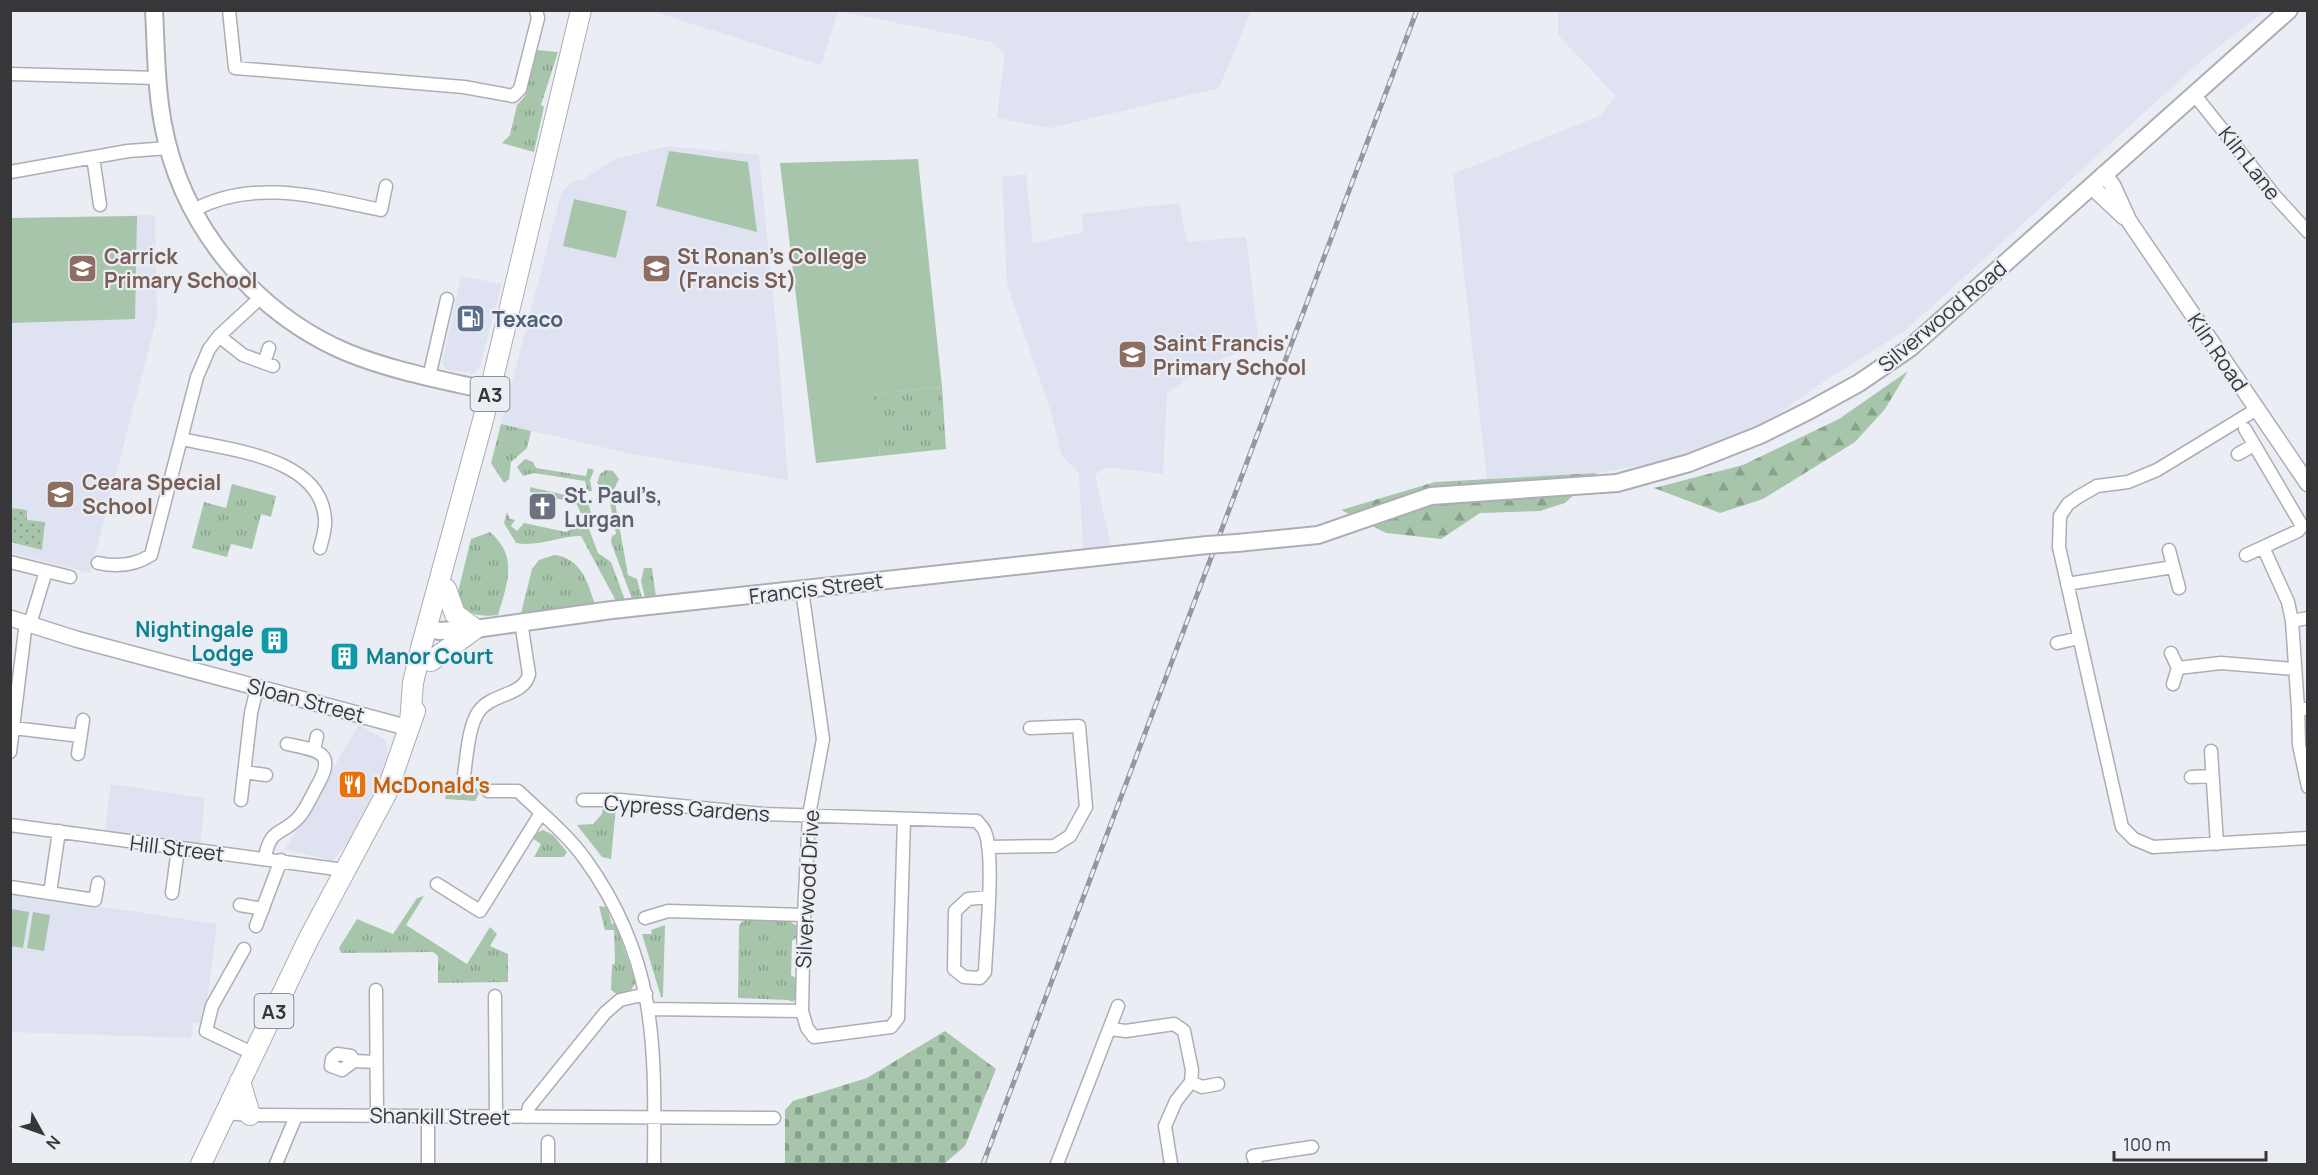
<svg xmlns="http://www.w3.org/2000/svg" width="2318" height="1175" font-family="Manrope,sans-serif">
<style>
.built{fill:#dfe2f0}
.grass{fill:url(#grass-tufts)}
.forest{fill:url(#forest-firs)}
.cemetery{fill:url(#cemetery-stones)}
.park{fill:url(#park-dots)}
.pitch{fill:#a7c5ab}
.lines{fill:none;stroke-linecap:round;stroke-linejoin:round}
.minor-casing{stroke:#adaeb5;stroke-width:15}
.tertiary-casing{stroke:#adaeb5;stroke-width:18}
.secondary-casing{stroke:#adaeb5;stroke-width:20}
.trunk-casing{stroke:#adaeb5;stroke-width:22}
.minor{stroke:#fff;stroke-width:12}
.tertiary{stroke:#fff;stroke-width:15}
.secondary{stroke:#fff;stroke-width:16}
.trunk{stroke:#fff;stroke-width:20}
.rail-casing{stroke:#96979c;stroke-width:5}
.rail{stroke:#ebedf4;stroke-width:3;stroke-dasharray:9;stroke-linecap:butt}
.secondary-bridge-casing{stroke:#adaeb5;stroke-width:20;stroke-linecap:butt}
.secondary-bridge{stroke:#fff;stroke-width:16}
.labels{text-anchor:middle;dominant-baseline:central;stroke-width:4.5;stroke-linejoin:round;paint-order:stroke}
.shield{fill:#ebedf4;stroke:#6d6e72;stroke-width:1.5}
.shield-label{font-size:20px;font-weight:bold;fill:#37373a}
.street-label{font-size:21px;fill:#37373a;stroke:#ebedf4}
.education-label{font-size:21px;font-weight:bold;fill:#785e54;stroke:#ebedf4;text-anchor:start}
.service-label{font-size:21px;font-weight:bold;fill:#4e5e75;stroke:#ebedf4;text-anchor:start}
.worship-label{font-size:21px;font-weight:bold;fill:#5b616d;stroke:#ebedf4;text-anchor:start}
.culture-label{font-size:21px;font-weight:bold;fill:#0d838f;stroke:#ebedf4;text-anchor:end}
.food-label{font-size:21px;font-weight:bold;fill:#c56008;stroke:#ebedf4;text-anchor:start}
</style>
<defs>
<pattern id="grass-tufts" width="24" height="20" patternUnits="userSpaceOnUse" patternTransform="scale(1.5)"><rect width="24" height="20" fill="#a7c5ab"/><path d="M3 7l-1-3M5 7V3M7 7l1-3M15 17l-1-3M17 17v-4M19 17l1-3" fill="none" stroke="#89a18c"/></pattern>
<pattern id="forest-firs" width="22" height="20" patternUnits="userSpaceOnUse" patternTransform="scale(1.5)"><rect width="22" height="20" fill="#a7c5ab"/><path d="M5 1l3.5 6h-7zM16 11l3.5 6h-7z" fill="#89a18c"/></pattern>
<pattern id="cemetery-stones" width="16" height="16" patternUnits="userSpaceOnUse" patternTransform="scale(1.5)"><rect width="16" height="16" fill="#a7c5ab"/><path d="M2 7V4a2 2 0 0 1 4 0v3zM10 15v-3a2 2 0 0 1 4 0v3z" fill="#89a18c"/></pattern>
<pattern id="park-dots" width="8" height="8" patternUnits="userSpaceOnUse" patternTransform="scale(1.5)"><rect width="8" height="8" fill="#a7c5ab"/><path d="M2 2h.1M6 6h.1" fill="none" stroke="#89a18c" stroke-width="1.8" stroke-linecap="round"/></pattern>
</defs>
<rect width="100%" height="100%" fill="#ebedf4"/>
<path class="built" d="M652 11H838V10L1251 11 1219 88 1050 128 997 118 1005 54 991 42 838 11 821 65Z
M1558 11H2265L2204 58 1906 330 1820 384 1778 414 1734 437 1656 463 1597 473 1487 479 1453 174 1601 115 1616 96 1558 35Z
M669 146 759 155 778 345 788 480 632 454 501 424 562 191 574 181 582 180 617 158Z
M1026 174 1033 243 1083 232 1082 214 1179 203 1187 242 1246 237 1259 345 1205 365 1167 394 1163 474 1106 467 1095 475 1111 546 1083 549 1079 474 1061 454 1051 412 1007 284 1002 177Z
M155 215 157 318 90 573 11 553V218Z
M461 276 502 284 479 368 474 373 447 370 442 363Z
M359 725 386 740 389 764 352 837 333 861 285 849Z
M111 784 205 798 200 847 105 830Z
M10 893 217 924 204 1023 193 1022 191 1038 11 1032Z"/>
<path class="grass" d="M537 50 558 52 541 105 544 107 534 152 502 143 510 135 517 105 525 96Z
M942 387 946 449 880 456 872 394Z
M501 424 531 431 527 448 511 462 509 479 504 483 491 463Z
M525 459 533 462 536 468 586 476 588 468 594 470 590 480 592 491H587L585 481 534 473 523 476 517 467Z
M606 470 613 471 619 479 613 491 628 575 637 579 642 598 632 599 611 542 612 536 616 534 608 492 603 490 597 483 600 474Z
M232 484 276 496 271 517 261 514 252 549 231 544 227 557 192 548 204 502 226 508Z
M530 487 587 500 592 516 581 513 576 503 530 492Z
M507 512 510 519 515 520 511 526 517 531 524 523 566 532 576 526 589 529 598 553 611 562 625 600 616 601 581 536C559 536 538 547 516 543L504 523Z
M490 532C519 557 507 584 498 615 480 617 466 615 456 600L471 539Z
M554 555C581 558 587 581 595 604L521 613 532 569 539 560Z
M644 568H652L656 597 645 598 641 581Z
M472 778 474 787 480 791 475 801 445 799 449 785Z
M609 805 616 807 611 859 602 857 577 825 593 824 602 814 603 809Z
M543 830 553 835 567 852 564 857H534L541 844 532 838 533 835Z
M424 896 406 925 467 964 490 927 497 934 490 946 508 954V982L438 983V956L433 952 341 953 339 948 357 919 393 934 417 898Z
M599 906 607 907 612 924 615 923 636 982 631 990 617 994 611 990 612 965 615 963 614 930H605Z
M745 919 789 921 797 926V937L792 941 791 975 797 979 796 997 793 1002 788 1000 738 998 739 925Z
M665 925 663 997H661L642 934H652L651 930Z"/>
<path class="forest" d="M1908 371 1885 409 1855 442 1763 499 1720 513 1654 488 1743 465 1839 419Z
M1597 473 1565 503 1540 511 1480 513 1441 539 1386 533 1341 510 1435 482Z"/>
<path class="cemetery" d="M945 1031 996 1069 965 1146 944 1164H785V1110L793 1101 867 1078Z"/>
<path class="park" d="M11 508 27 510V520L45 522 42 550 11 542Z"/>
<path class="pitch" d="M669 151 748 162 757 232 656 206Z
M918 159 942 387 873 394 880 456 816 463 780 163Z
M574 199 627 211 616 258 563 246Z
M137 216 135 319 11 323V218Z
M12 909 29 912 23 948 11 946Z
M33 912 50 915 44 951 27 948Z"/>
<g class="lines">
<defs>
<path id="minor" d="M229 10 235 68 464 87 513 96 520 89 538 18 536 10
M10 74 158 78
M2194 94 2275 196 2308 232
M93 157 100 205
M10 172 128 151 169 148
M194 210C253 178 319 197 381 210L386 186
M219 336 243 355 273 366
M264 363 269 348
M429 377 447 299
M2257 409 2157 470 2128 482 2097 486 2078 497 2068 504 2060 516 2059 547 2122 827 2134 839 2153 847 2308 838
M2245 429 2302 526 2298 531 2246 555
M182 439C229 450 322 457 325 520 326 529 322 540 320 548
M2238 454 2254 445
M2263 547 2288 602 2292 621 2298 709H2308
M2169 550 2179 588
M10 562 46 571 30 624
M98 563C116 567 134 566 151 555L197 377 209 349 219 336 260 298
M46 571 70 577
M2067 584 2173 567
M802 590 823 739 809 815 804 915 802 1011 807 1028 814 1037 891 1027 898 1018 904 819
M2292 621 2308 618
M2057 643 2079 638
M2171 653 2178 668 2173 684
M2178 668 2221 663 2294 669
M2298 709 2299 745 2308 787
M14 728 80 736
M314 750 317 736
M2211 751 2217 844
M10 752 26 622
M78 754 83 720
M244 772 266 775
M464 775C467 756 468 727 479 711 492 693 524 696 529 674L521 622
M2191 777 2212 776
M488 791H518C541 813 567 834 585 859 658 960 655 1047 654 1164
M241 800 251 713 257 688
M583 800H620L764 814 977 821C979 824 984 828 985 832 995 855 986 943 985 972L980 978 964 977 954 969 955 911 968 899 988 897
M10 825 344 870
M988 847 1054 846 1070 836 1086 807 1079 726 1030 728
M265 857C271 826 282 836 299 817 306 809 311 797 316 788 337 752 320 751 287 744
M437 884 480 911 541 813
M10 887 95 900 98 883
M50 893 59 831
M172 893 178 849
M240 905 263 909
M645 918 668 911 804 915
M256 926 281 860
M244 949 212 1006 206 1031 254 1054
M376 990 377 1114
M495 996 496 1117
M649 1009 802 1011
M1110 1029 1126 1031 1174 1024 1184 1031 1192 1070 1191 1082 1176 1101 1165 1126 1171 1164
M354 1061 351 1056 337 1054 332 1059 331 1066 342 1070 354 1061 376 1062
M1191 1082 1202 1087 1218 1084
M225 1113 250 1115 774 1118
M428 1116V1164
M527 1117 529 1107 605 1013 620 1000 646 994
M548 1142V1164
M276 1164 296 1116
M1057 1164 1118 1006
M1256 1164 1253 1156 1312 1147"/>
<path id="tertiary" d="M2104 174 2113 186 2129 221 2308 484
M2091 186 2124 217
M10 618 76 639 409 728"/>
<path id="secondary" d="M154 10C156 48 156 87 163 124 181 224 253 312 346 352 392 371 442 380 490 391
M1237 543 1318 535 1431 496 1617 483 1689 463 1760 435 1810 410 1859 383 1910 348 2289 10
M426 628 439 631 475 629 612 610 1207 545"/>
<path id="trunk" d="M431 661 475 629 455 614 446 589
M410 723 413 683 421 648 483 420 581 10
M240 1081 250 1115
M201 1164 308 940 386 794 415 711"/>
</defs>
<use href="#minor" class="minor-casing"/>
<use href="#tertiary" class="tertiary-casing"/>
<use href="#secondary" class="secondary-casing"/>
<use href="#trunk" class="trunk-casing"/>
<use href="#minor" class="minor"/>
<use href="#tertiary" class="tertiary"/>
<use href="#secondary" class="secondary"/>
<use href="#trunk" class="trunk"/>
<defs>
<path id="rail" d="M983 1164 1417 10"/>
</defs>
<use href="#rail" class="rail-casing"/>
<use href="#rail" class="rail"/>
<defs>
<path id="secondary-bridge" d="M1207 545 1237 543"/>
</defs>
<use href="#secondary-bridge" class="secondary-bridge-casing"/>
<use href="#secondary-bridge" class="secondary-bridge"/>
</g>
<defs>
<symbol id="school-square" viewBox="-11 -11 22 22"><rect x="-9" y="-9" width="18" height="18" rx="4" fill="#8d6e63" stroke="#ebedf4"/><path d="M0-5L7-2L0 1L-7-2ZM-4 1L0 2.5L4 1V4Q0 6-4 4Z" fill="#fff"/></symbol>
<symbol id="fuel-square" viewBox="-11 -11 22 22"><rect x="-9" y="-9" width="18" height="18" rx="4" fill="#5c6f8a" stroke="#ebedf4"/><path d="M-5.5-6h7V0h2V4h1.3V-2.5L3-4.5l.8-.8L6-3V5H2.5V1h-1V6h-7ZM-4.2-4.7v3.2H.2V-4.7Z" fill="#fff"/></symbol>
<symbol id="church-square" viewBox="-11 -11 22 22"><rect x="-9" y="-9" width="18" height="18" rx="4" fill="#6b7280" stroke="#ebedf4"/><path d="M-1.2-6h2.4v3.5h3.3v2.4h-3.3V6h-2.4V-.1h-3.3v-2.4h3.3Z" fill="#fff"/></symbol>
<symbol id="building-square" viewBox="-11 -11 22 22"><rect x="-9" y="-9" width="18" height="18" rx="4" fill="#0f9aa8" stroke="#ebedf4"/><path d="M-4-6H4V6H1V3H-1V6H-4ZM-2.5-4.3h1.7v1.8h-1.7ZM.8-4.3h1.7v1.8H.8ZM-2.5-1h1.7V.8h-1.7ZM.8-1h1.7V.8H.8Z" fill="#fff"/></symbol>
<symbol id="restaurant-square" viewBox="-11 -11 22 22"><rect x="-9" y="-9" width="18" height="18" rx="4" fill="#e8710a" stroke="#ebedf4"/><path d="M-5-6h1v4h1v-4h1v4h1v-4h1v5L-1.5 .5V6h-2V.5L-5-1ZM5-6V6H3V1.5H1.5Q1.5-4 5-6Z" fill="#fff"/></symbol>
</defs>
<g fill-rule="evenodd">
<use href="#school-square" x="66" y="252" width="33" height="33"/>
<use href="#school-square" x="640" y="252" width="33" height="33"/>
<use href="#fuel-square" x="454" y="302" width="33" height="33"/>
<use href="#school-square" x="1116" y="338" width="33" height="33"/>
<use href="#school-square" x="44" y="478" width="33" height="33"/>
<use href="#church-square" x="526" y="490" width="33" height="33"/>
<use href="#building-square" x="258" y="624" width="33" height="33"/>
<use href="#building-square" x="328" y="640" width="33" height="33"/>
<use href="#restaurant-square" x="336" y="768" width="33" height="33"/>
</g>
<g class="labels">
<g class="shield">
<rect x="470.5" y="377" width="39" height="34" rx="4.5"/>
<rect x="254.5" y="994" width="39" height="34" rx="4.5"/>
</g>
<g class="shield-label">
<text x="490" y="394">A3</text>
<text x="274" y="1011">A3</text>
</g>
<g class="street-label">
<text transform="translate(2250 163) rotate(52)">Kiln Lane</text>
<text transform="translate(1942 316) rotate(-40)">Silverwood Road</text>
<text transform="translate(2218 352) rotate(56)">Kiln Road</text>
<text transform="translate(816 588) rotate(-7)">Francis Street</text>
<text transform="translate(306 700) rotate(15)">Sloan Street</text>
<text transform="translate(687 808) rotate(4)">Cypress Gardens</text>
<text transform="translate(177 848) rotate(7)">Hill Street</text>
<text transform="translate(807 889) rotate(-87)">Silverwood Drive</text>
<text transform="translate(440 1116) rotate(1)">Shankill Street</text>
</g>
<g class="education-label">
<text x="104" y="256">Carrick<tspan x="104" dy="24">Primary School</tspan></text>
<text x="677" y="256">St Ronan's College<tspan x="677" dy="24">(Francis St)</tspan></text>
<text x="1153" y="343">Saint Francis'<tspan x="1153" dy="24">Primary School</tspan></text>
<text x="82" y="482">Ceara Special<tspan x="82" dy="24">School</tspan></text>
</g>
<g class="service-label">
<text x="492" y="319">Texaco</text>
</g>
<g class="worship-label">
<text x="564" y="495">St. Paul’s,<tspan x="564" dy="24">Lurgan</tspan></text>
</g>
<g class="culture-label">
<text x="254" y="629">Nightingale<tspan x="254" dy="24">Lodge</tspan></text>
<text x="366" y="656" text-anchor="start">Manor Court</text>
</g>
<g class="food-label">
<text x="373" y="785">McDonald's</text>
</g>
</g>
<rect width="2318" height="1175" fill="none" stroke="#37373a" stroke-width="24"/>
<g transform="translate(42 1133) rotate(130)" stroke="#ebedf4" stroke-width="4.5" paint-order="stroke">
<path d="M0-4.5L10 22L0 15L-10 22Z" fill="#37373a"/>
<text y="-9" font-size="16" font-weight="bold" text-anchor="middle" fill="#37373a">N</text>
</g>
<path d="M2114 1151v9h152v-9" fill="none" stroke="#37373a" stroke-width="3"/>
<text x="2123" y="1151" font-size="18" fill="#37373a" stroke="#ebedf4" stroke-width="4.5" paint-order="stroke">100 m</text>
</svg>
